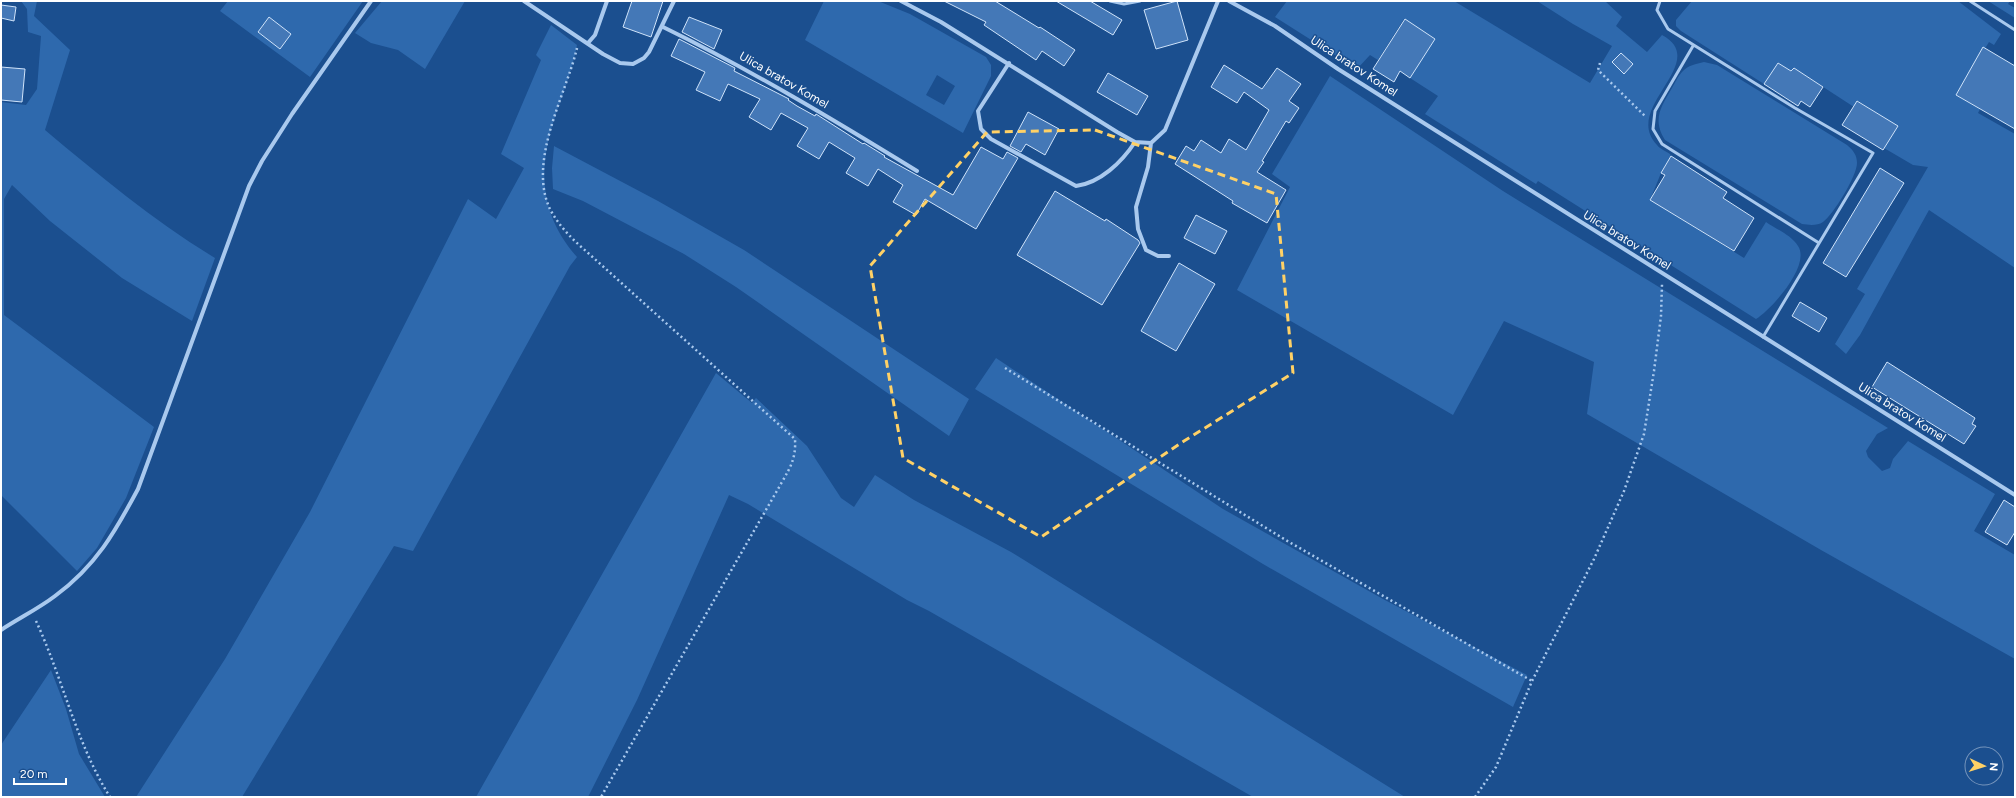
<svg xmlns="http://www.w3.org/2000/svg" width="2016" height="798" font-family="Figtree,sans-serif">
<style>
.green{fill:#2e69ad;fill-rule:evenodd}
.building{fill:#4478b7;stroke:#cfe3fa}
.lines{fill:none;stroke-linecap:round;stroke-linejoin:round}
.path{stroke:#a9c9ee;stroke-width:2.5;stroke-dasharray:2 3;stroke-linecap:butt}
.service{stroke:#a9c9ee;stroke-width:3}
.minor{stroke:#a9c9ee;stroke-width:4}
.marked{fill:none;stroke:#ffd166;stroke-width:3;stroke-dasharray:8 5;stroke-linejoin:round}
.labels{text-anchor:middle;dominant-baseline:central;stroke-width:3;stroke-linejoin:round;paint-order:stroke}
.street-label{font-size:12px;fill:#fff;stroke:#1b4f8f}
</style>
<rect width="100%" height="100%" fill="#1b4f8f"/>
<path class="green" d="M21 1H37L34 16 70 50 45 130C100 176 154 221 215 258L192 321 122 278 50 221 12 185 4 199V315L154 427 126 498 97 548 77 571 1 495V102L26 105 37 89 41 36 28 32 27 9Z
M228 1H363L310 77 220 11Z
M382 1H465L425 69 398 50 371 43 355 33Z
M824 1H878L910 14 986 57 991 65V76L963 133 805 40ZM937 75 955 86 944 105 926 95Z
M1287 1H1454L1590 83 1612 46 1573 24 1537 1H1605L1622 17 1616 26 1647 52 1662 35C1712 62 1621 108 1657 145 1660 149 1666 151 1670 154L1671 156 1661 173 1650 200 1744 258 1766 222C1776 229 1791 235 1798 246 1811 265 1772 309 1756 319L1538 181 1536 184 1425 114 1438 96 1410 78 1435 39 1404 19 1378 60 1370 55 1357 69 1275 17Z
M1692 1H1958L2001 34 1994 45 1989 42 1956 95 1980 109 1978 113 2015 134V268L1929 210 1860 335 1846 354 1835 344 1865 294 1857 289 1928 167 1913 165 1884 148 1897 126 1858 101 1854 107 1794 68 1791 71 1778 63 1764 84 1681 31 1676 26V20Z
M1988 1H2010L2008 4 2015 8V18Z
M551 25 577 45C572 72 561 97 553 123 537 174 542 217 577 257L570 266 413 551 394 546 242 797H136L225 659 310 512 468 199 496 219 524 168 501 154 541 60 536 55Z
M1704 62 1717 65 1847 145C1853 150 1857 155 1857 163 1857 176 1833 215 1823 222 1817 226 1809 225 1802 224L1665 140C1652 119 1661 107 1672 88 1675 83 1678 76 1682 72 1688 65 1696 64 1704 62Z
M1330 76 1503 191 1888 428 1877 434 1866 451 1868 457 1882 471 1890 468 1893 459 1908 441 1995 494 1974 531 2015 555V659L1821 550 1587 414 1594 362 1504 321 1453 415 1237 290 1290 187 1272 174Z
M554 146 658 201 744 250 969 399 949 436 736 287 684 254 583 201 553 189 552 168Z
M996 358 1223 509 1383 599 1527 675 1513 707 1263 564 975 389Z
M716 373 752 403 756 398 807 446 841 498 854 507 875 475 914 500 1011 552 1405 797H1253L929 611 907 600 748 504 729 495 637 700 588 797H476Z
M51 670 66 709 79 754 105 797H1V745Z"/>
<path class="building" d="M632 1H663L651 37 623 27Z
M944 1H995L1039 28 1040 27 1075 50 1064 66 1042 51 1036 60 984 25 986 22Z
M1056 1H1090L1122 20 1113 35Z
M1177 1 1188 40 1156 49 1144 10Z
M1 5 16 7 14 21 1 18Z
M269 17 291 34 280 49 258 32Z
M689 17 722 30 714 49 682 32Z
M1405 19 1435 39 1410 78 1400 71 1394 82 1373 69Z
M679 39 735 68 734 71 789 99 788 100 797 106 815 116 816 114 863 144 864 143 885 156 884 157 953 195 981 147 1003 159 1007 152 1018 158 976 229 925 199 916 215 893 202 903 185 878 169 868 186 846 173 855 158 829 142 819 159 797 146 808 128 781 113 771 130 749 117 760 99 728 84 720 101 696 90 705 72 671 56Z
M1983 47 2015 66V129L1956 95Z
M1621 53 1633 64 1624 74 1612 62Z
M1778 63 1791 71 1794 68 1823 87 1810 107 1801 101 1798 106 1764 84Z
M1224 65 1262 89 1277 68 1301 84 1289 101 1299 108 1289 123 1286 121 1262 161 1264 162 1257 172 1286 190 1267 223 1232 203 1233 201 1175 164 1186 146 1194 151 1201 140 1221 153 1229 139 1246 150 1269 110 1244 92 1237 103 1211 87Z
M1 67 25 69 22 102 1 100Z
M1108 73 1148 96 1137 115 1097 92Z
M1857 101 1898 126 1883 150 1842 125Z
M1028 112 1059 129 1045 155 1026 144 1021 152 1010 146Z
M1671 156 1727 192 1723 198 1754 218 1734 251 1650 200 1665 175 1661 173Z
M1880 168 1904 183 1846 277 1823 263Z
M1055 191 1105 221 1106 219 1138 240 1140 243 1102 305 1017 255Z
M1196 215 1227 231 1215 254 1184 238Z
M1179 263 1215 284 1176 351 1141 331Z
M1800 302 1827 318 1819 332 1792 316Z
M1887 362 1975 418 1972 424 1976 426 1964 444 1872 387Z
M2004 500 2015 507V532L2007 545 1985 532Z"/>
<g class="lines">
<path class="path" d="M577 48C566 95 526 163 551 211 560 227 573 240 587 252L795 439C796 458 791 466 782 482L601 797
M1600 63 1598 70 1645 116
M1005 368 1289 542 1532 681
M36 621C63 679 76 743 110 797
M1475 797 1496 767 1532 681 1594 559 1624 491 1644 434 1654 371 1661 316 1662 284"/>
<path class="service" d="M1110 1 1124 4 1140 1
M1660 1 1657 10 1668 29 1795 108 1873 153 1763 337
M1970 1 2015 30
M1693 46 1655 111 1653 129 1662 144 1819 243"/>
<path class="minor" d="M524 1 603 54 620 63 633 64 644 58 649 52 674 1
M901 1 941 22 1117 132 1135 142 1151 143 1165 130 1218 1
M1229 1 1275 26 1338 69 2015 495
M663 27C751 70 834 120 917 171
M588 43 595 35 607 1
M1009 63 978 111 981 129 991 139 1076 186C1100 183 1122 162 1135 142
M1151 143 1148 167 1136 207 1138 229 1146 250 1158 256H1169
M1 630C19 618 38 609 55 596 96 566 115 532 138 489L249 186 262 161 292 114 371 1"/>
</g>
<path class="marked" d="M1095 130 1276 194 1293 373 1184 441 1041 537 903 458 870 266 987 132Z"/>
<g class="labels">
<g class="street-label">
<text transform="translate(1354 66) rotate(33)">Ulica bratov Komel</text>
<text transform="translate(784 80) rotate(30)">Ulica bratov Komel</text>
<text transform="translate(1627 240) rotate(32)">Ulica bratov Komel</text>
<text transform="translate(1902 412) rotate(32)">Ulica bratov Komel</text>
</g>
</g>
<rect width="2016" height="798" fill="none" stroke="#ffffff" stroke-width="4"/>
<g transform="translate(1984 766) rotate(94)"><circle r="19" fill="#1b4f8f" stroke="#7695bc"/>
<path d="M0-3L7 15L0 10L-7 15Z" fill="#ffd166"/>
<text y="-6" font-size="11" font-weight="bold" text-anchor="middle" fill="#ffffff">N</text>
</g>
<path d="M14 778v6h52v-6" fill="none" stroke="#ffffff" stroke-width="2"/>
<text x="20" y="778" font-size="12" fill="#ffffff" stroke="#1b4f8f" stroke-width="3" paint-order="stroke">20 m</text>
</svg>
